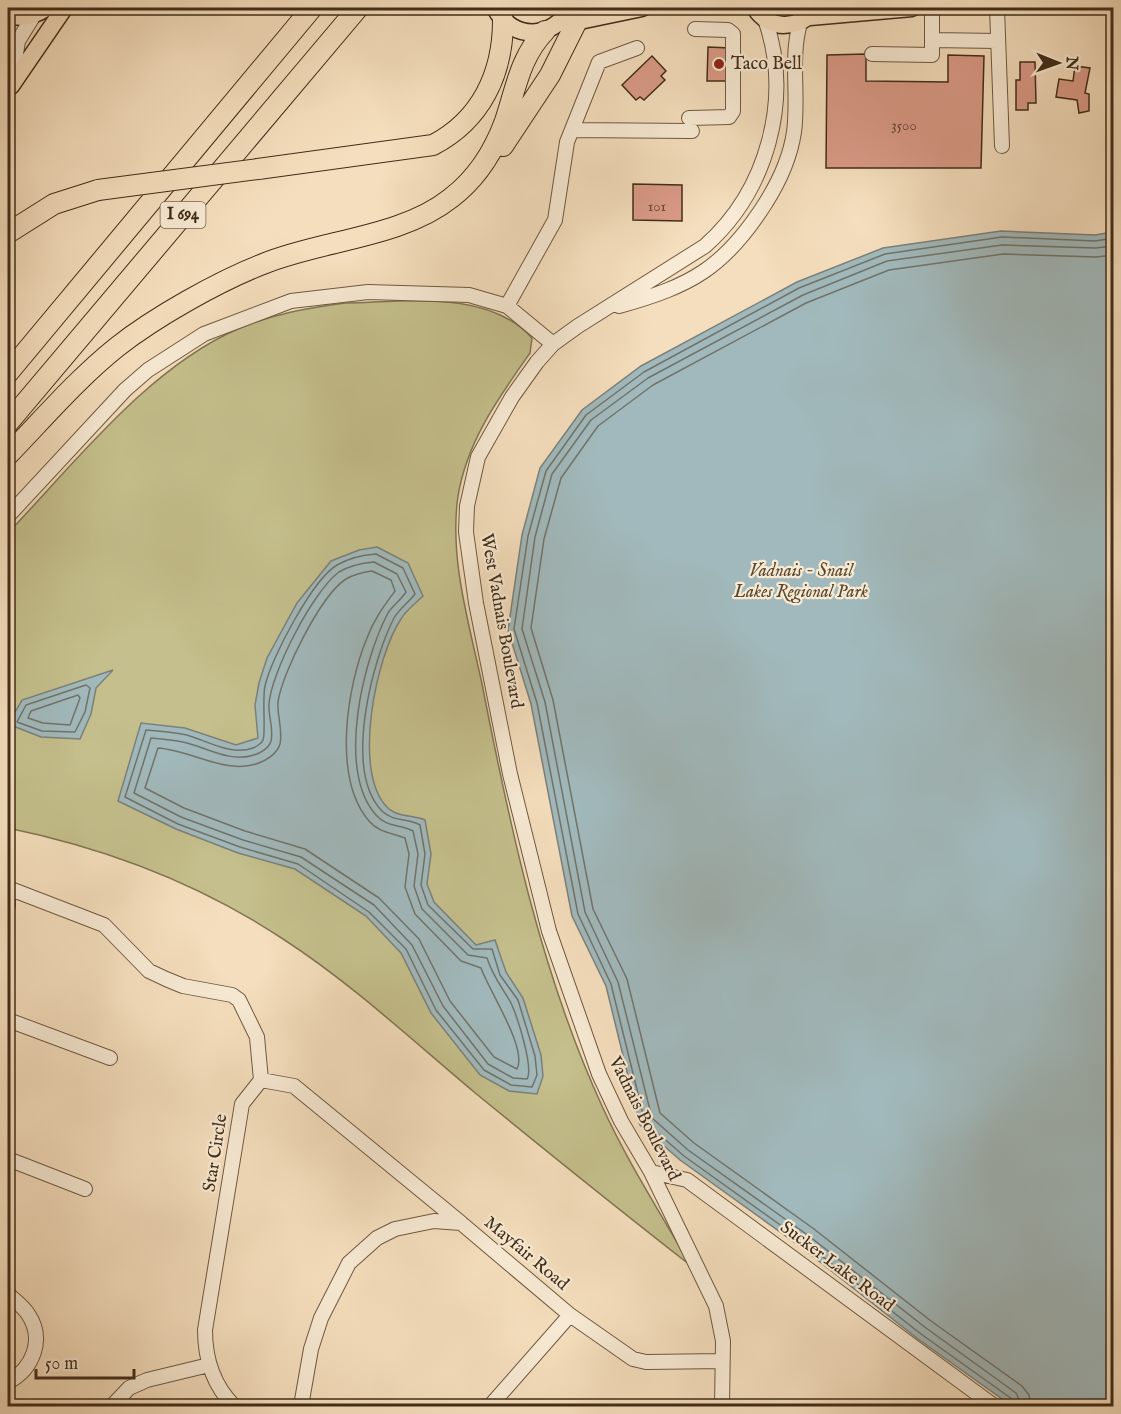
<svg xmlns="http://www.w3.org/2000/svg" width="1121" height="1414" font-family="'IM FELL English',serif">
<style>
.green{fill:#c4bf8c;stroke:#827652;stroke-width:1.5}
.water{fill:#a1b9bc;stroke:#7b817b;stroke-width:1.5}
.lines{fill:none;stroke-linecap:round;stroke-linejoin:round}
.shore{stroke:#71736a;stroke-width:1.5}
.building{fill:#da9a87;stroke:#412d19;stroke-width:1.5}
.minor-casing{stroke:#6e5942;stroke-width:16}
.major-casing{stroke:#412d19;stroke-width:19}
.highway-casing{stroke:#412d19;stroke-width:22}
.minor{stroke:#f8ead4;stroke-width:14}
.major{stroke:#f5debd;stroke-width:16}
.highway{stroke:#f5debd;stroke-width:20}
.highway-bridge-casing{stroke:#412d19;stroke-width:22;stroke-linecap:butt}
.highway-bridge{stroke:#f5debd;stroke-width:20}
.poi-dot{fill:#8f2418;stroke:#f8ead4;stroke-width:2}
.labels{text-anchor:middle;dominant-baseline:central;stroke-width:4.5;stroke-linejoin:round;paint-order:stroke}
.number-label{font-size:15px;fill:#674834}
.shield{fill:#f8ead4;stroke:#786651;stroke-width:1.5}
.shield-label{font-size:16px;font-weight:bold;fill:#412d19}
.poi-label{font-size:18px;fill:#412d19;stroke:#f8ead4;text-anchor:start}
.park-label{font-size:18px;font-style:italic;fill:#5b4a30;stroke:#f8ead4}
.street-label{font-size:18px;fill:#412d19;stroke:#f8ead4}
</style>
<rect width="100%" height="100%" fill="#f5debd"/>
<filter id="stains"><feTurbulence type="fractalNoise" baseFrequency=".00333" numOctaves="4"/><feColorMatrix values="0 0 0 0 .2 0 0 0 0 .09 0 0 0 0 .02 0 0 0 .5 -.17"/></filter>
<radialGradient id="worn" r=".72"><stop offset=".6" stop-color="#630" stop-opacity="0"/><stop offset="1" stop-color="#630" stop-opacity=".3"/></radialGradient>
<path class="green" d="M345 303C405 302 488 289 532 338L530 353C499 397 467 441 458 496 449 558 469 623 482 684 510 827 541 973 602 1106 627 1161 660 1212 690 1265 617 1208 545 1150 474 1092 412 1040 351 983 283 939 200 884 105 848 8 828V533C74 464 149 367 238 329 272 314 308 308 345 303Z"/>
<path class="water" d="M1001 231 1095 235 1113 232V1406H1012L918 1339 801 1247 680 1160 640 1125 606 986 572 916 531 704 508 630 522 535 540 468 582 410 641 366 797 282 883 248Z
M377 547 408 563 423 596C416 603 406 610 401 619 376 656 352 772 387 807 396 817 413 815 425 820L431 854 427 884 434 902 476 945 495 940 506 972 523 998 541 1055 543 1076 537 1094 509 1091 480 1075 431 1013 401 953 366 916 295 869 238 853 176 829 118 801 141 723 185 728 236 745 258 738 255 705 259 683 267 658 297 603 331 561 359 550Z
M113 670 96 688 91 714 80 739 41 737 8 724 22 700Z"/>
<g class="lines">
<path class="shore" d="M376 554 403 568 415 594C409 602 399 609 394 618 372 661 343 771 382 811 393 822 408 818 420 825L425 854 421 885 428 905 473 949H492L500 975 518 1000 535 1056 537 1075 532 1087 511 1085 484 1070 436 1010 406 949 369 912 298 864 240 847 178 824 125 797 146 730C159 731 174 732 187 735 207 741 232 756 253 748 256 747 262 743 263 740 266 734 262 699 265 686 271 658 313 579 337 565 349 558 362 555 376 554Z
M374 562 397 574 406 592C401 600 393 605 388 613 363 660 336 771 376 815 387 828 401 824 413 831L418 854 414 886 422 909 468 955 487 958C493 977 502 987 511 1003 517 1016 534 1068 527 1079L513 1078 488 1064 443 1006 412 945 374 905 301 857 243 840 181 817 134 793 151 738C162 739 173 740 183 742 206 747 230 763 254 755 261 753 269 748 271 741 274 729 268 716 269 704 271 673 313 591 339 572 349 566 363 563 374 562Z
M372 571 391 580 395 591C384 606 374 619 367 638 347 686 332 778 369 821 379 833 393 833 405 838L409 854 405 887 415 914 461 961 481 968C488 989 528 1049 517 1069L494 1057 450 1001 419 939 379 898 305 849 245 831 184 808 145 788 158 748C191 750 224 774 256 764 266 761 277 754 280 744 283 730 277 716 278 702 282 673 321 595 346 579 353 575 364 572 372 571Z
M86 685 90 688 85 712 75 732 42 731 17 722 26 705Z
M78 695 80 698 70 725 43 723 28 718 31 711Z
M1014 1406 1012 1399 921 1334 804 1242 684 1156 645 1122 611 984 578 914 537 703 514 629 528 536 546 471 586 415 644 372 799 288 885 254 1002 237 1095 241 1114 238
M1022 1406 1016 1393 926 1328 809 1236 688 1150 652 1118 618 982 585 912 545 702 522 629 535 537 552 474 591 420 648 378 803 295 887 261 1002 245 1095 248 1114 246
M1031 1406 1029 1395 1022 1386 931 1321 814 1229 694 1143 660 1113 627 979 593 909 553 700 531 628 544 539 561 478 598 426 653 385 806 303 889 270 1003 254 1096 257 1114 255"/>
</g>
<path class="building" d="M708 47 730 48V81H707Z
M866 54V81L948 82V55L984 56 981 168H826L827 55Z
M652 56 666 71 661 76 665 80 644 100 640 97 636 100 622 85Z
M1020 62H1035L1036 103H1028V110H1016V80H1020Z
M1075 66 1090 68 1085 93 1089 94V111L1079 113 1077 100 1056 97 1059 79 1073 81Z
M1109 74H1114V93H1110Z
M633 184 682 185V221L633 220Z"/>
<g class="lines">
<defs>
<path id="minor" d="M997 8 1002 146
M932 40 998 41
M872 54 932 55V8
M11 86 18 41 34 15
M689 118 729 117 733 111V34L728 30 695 29
M572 130 692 131
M507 306 555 220 567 142 599 62 637 48
M619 306C691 286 724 268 765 204 779 182 790 159 794 132 799 95 790 59 800 23
M8 516 125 390 148 370 204 334 291 301 368 292 469 295 507 306 553 344
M8 888 104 925 149 971 166 979 183 986 232 995 239 1000 257 1037 261 1080
M8 906V888
M8 1020 110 1058
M8 1159 85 1189
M651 1172 687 1180 994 1406
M8 1294C14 1300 23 1306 28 1314 45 1339 33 1369 8 1382
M112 1406 129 1388 147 1380 209 1365
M234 1406C213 1385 205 1360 205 1330L242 1104 261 1080 294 1086 461 1223
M301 1406 311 1349 321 1318 349 1263 377 1238 395 1229 434 1221 461 1223 570 1315 633 1359 646 1362 722 1361
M490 1406 570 1315
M722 1406 723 1341 716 1306 651 1172 621 1121 599 1074 549 931 510 774 476 603 466 532 467 506 478 457 512 397 537 362 553 344 578 326 705 246C767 191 793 99 765 19"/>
<path id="major" d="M495 8C512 41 553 40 570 8
M755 8C770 32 800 29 817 8
M8 15C22 19 34 16 46 8
M810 17 912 8
M565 24 642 8
M11 86 63 10"/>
<path id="highway" d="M503 146 550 75 576 23
M258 169 433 145C481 120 503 74 503 20
M8 233 54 204 98 190
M8 373 312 8
M8 423 358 8
M8 455C43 419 77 379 117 347 155 317 219 281 263 264 321 240 401 238 451 198 476 179 494 151 505 121 516 88 520 57 545 31"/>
</defs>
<use href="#minor" class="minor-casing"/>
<use href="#major" class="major-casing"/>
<use href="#highway" class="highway-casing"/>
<use href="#minor" class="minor"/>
<use href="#major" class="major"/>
<use href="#highway" class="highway"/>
<defs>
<path id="highway-bridge" d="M98 190 258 169"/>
</defs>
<use href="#highway-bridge" class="highway-bridge-casing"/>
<use href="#highway-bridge" class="highway-bridge"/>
</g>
<circle class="poi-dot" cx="719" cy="64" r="6"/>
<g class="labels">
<g class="number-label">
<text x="904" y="125">3500</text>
<text x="657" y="206">101</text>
</g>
<rect class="shield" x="160.5" y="202" width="45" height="26" rx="4.5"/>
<g class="shield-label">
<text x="183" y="215">I 694</text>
</g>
<g class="poi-label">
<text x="731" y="64">Taco Bell</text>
</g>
<g class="park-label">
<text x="801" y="571">Vadnais - Snail<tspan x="801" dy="21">Lakes Regional Park</tspan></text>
</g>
<g class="street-label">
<text transform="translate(501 621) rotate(80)">West Vadnais Boulevard</text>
<text transform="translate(644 1119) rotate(63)">Vadnais Boulevard</text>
<text transform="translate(216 1153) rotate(-81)">Star Circle</text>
<text transform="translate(526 1254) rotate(40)">Mayfair Road</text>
<text transform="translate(837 1267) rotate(37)">Sucker Lake Road</text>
</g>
</g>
<rect width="1121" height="1414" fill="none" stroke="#f5debd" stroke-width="30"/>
<rect x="9" y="9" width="1103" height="1396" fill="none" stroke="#412d19" stroke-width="3"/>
<rect x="15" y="15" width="1091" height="1384" fill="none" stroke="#412d19" stroke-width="1.5"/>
<g transform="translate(1058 63) rotate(91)" stroke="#f8ead4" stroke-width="4.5" paint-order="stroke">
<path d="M0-4.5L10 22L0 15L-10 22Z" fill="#412d19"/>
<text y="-9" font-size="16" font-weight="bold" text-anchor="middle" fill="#412d19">N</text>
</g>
<path d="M36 1369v9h98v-9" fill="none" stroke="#412d19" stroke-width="3"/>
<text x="45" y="1369" font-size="18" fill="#412d19" stroke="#f8ead4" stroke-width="4.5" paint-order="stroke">50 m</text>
<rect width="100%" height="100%" filter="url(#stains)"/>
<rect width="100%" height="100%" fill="url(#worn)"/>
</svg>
